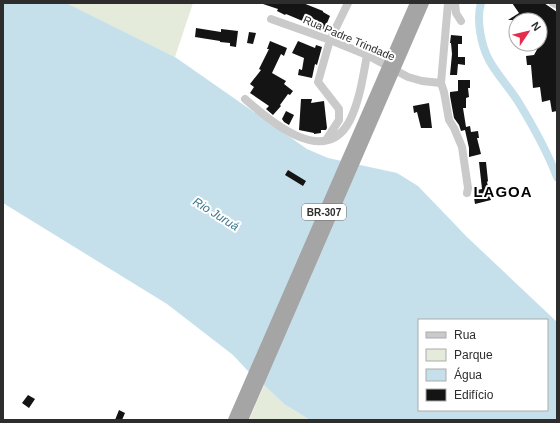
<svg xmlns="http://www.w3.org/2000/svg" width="560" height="423" font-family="Helvetica,sans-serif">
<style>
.green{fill:#e4ebda}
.water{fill:#c5e0eb;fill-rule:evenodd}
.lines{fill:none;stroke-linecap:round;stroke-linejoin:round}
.canal{stroke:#c5e0eb;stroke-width:8}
.building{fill:#141414}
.minor{stroke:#cacaca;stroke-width:8}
.major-bridge{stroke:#a5a5a5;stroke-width:10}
.labels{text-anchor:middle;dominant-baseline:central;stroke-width:4;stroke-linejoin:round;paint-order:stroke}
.shield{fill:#fff;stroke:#6c6c6c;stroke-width:1}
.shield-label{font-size:10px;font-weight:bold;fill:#2d2d2d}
.street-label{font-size:11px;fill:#2d2d2d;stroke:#fff}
.water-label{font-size:12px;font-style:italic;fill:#3a778f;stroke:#fff}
.district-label{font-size:15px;font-weight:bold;letter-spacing:1px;fill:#000;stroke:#fff}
</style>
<rect width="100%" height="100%" fill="#fff"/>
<path class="green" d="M65 3H193L175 57Z
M264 385 284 404 310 420H249Z"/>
<path class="water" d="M3 3H65L68 4 175 57 307 149 328 158 397 173 418 186 467 237 557 322V420H310L284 404 264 385 247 370 233 355 167 304 3 203ZM419 320H547V410H419Z"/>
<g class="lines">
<path class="canal" d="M481 3C476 19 481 45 489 60 497 75 510 88 519 103 533 126 547 151 557 177"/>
</g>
<path class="building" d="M263 3H303L323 11V12L330 16 324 30 286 14 285 15 277 11 278 9 263 4Z
M512 3H544L557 12V111L552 112 550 100 542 102 540 87 533 88 531 65H527L526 56 534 55 540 44V20H508L519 13Z
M196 28 221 32V29L238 31 236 47 230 46V43L220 42V41L195 37Z
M249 32 256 33 253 44 247 43Z
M451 35 462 36V44H458V57H465V65L458 64 457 75H450L452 54 451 43H450Z
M270 41 287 48 284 56 281 54 272 73 286 81 284 84 293 91 290 95 288 94 280 105 281 106 273 115 266 109 269 106 250 93 254 87 250 84 261 70 259 69 269 49H267Z
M298 41 315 48 316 45 322 47 317 65 315 64 312 78 298 75 299 69 302 70 304 58 292 53Z
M458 80H470V88H468L469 97 466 98V108H463L466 127 470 126 471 132 478 131 479 138H477L481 154 469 157V148L465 130 461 131 459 125 454 118 450 96V92L458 91Z
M301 99H312L311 103 324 101 327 128 326 130H321V133L314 134V133L299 130Z
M429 103 432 128H421L417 112 414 113 413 106Z
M286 111 294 115 289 125 284 122 282 119Z
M479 162H486L488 181 487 182 491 200 475 204 473 191 482 189Z
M288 170 306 181 303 186 285 175Z
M28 395 35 399 29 408 22 403Z
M119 410 125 413 122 420H115Z"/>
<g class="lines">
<path class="minor" d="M448 3 441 83 444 92 449 120 454 128 462 147 468 188 467 193
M455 3 456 13 461 21
M553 3 557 5
M271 19 330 40 367 55 408 77 422 81 441 83
M245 99C271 122 327 170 351 118 360 98 363 77 367 55
M326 140 339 120V109L318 82 330 40 348 3"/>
<path class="major-bridge" d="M233 420 415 3
M243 420 424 3"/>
</g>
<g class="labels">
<rect class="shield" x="302" y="204" width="44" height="16" rx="3"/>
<g class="shield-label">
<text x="324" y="212">BR-307</text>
</g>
<g class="street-label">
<text transform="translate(349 38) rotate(23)">Rua Padre Trindade</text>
</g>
<g class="water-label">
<text transform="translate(216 214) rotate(32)">Rio Juruá</text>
</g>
<g class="district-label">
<text x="503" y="191">LAGOA</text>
</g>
</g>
<rect width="560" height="423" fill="none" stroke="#2d2d2d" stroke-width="8"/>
<rect x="418" y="319" width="130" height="92" fill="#ffffff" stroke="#ababab"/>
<rect x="426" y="332" width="20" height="6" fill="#cacaca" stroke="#ababab"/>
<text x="454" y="339" font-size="12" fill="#2d2d2d">Rua</text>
<rect x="426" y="349" width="20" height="12" fill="#e4ebda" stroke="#ababab"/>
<text x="454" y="359" font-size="12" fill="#2d2d2d">Parque</text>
<rect x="426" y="369" width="20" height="12" fill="#c5e0eb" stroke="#ababab"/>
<text x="454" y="379" font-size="12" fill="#2d2d2d">Água</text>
<rect x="426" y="389" width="20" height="12" fill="#141414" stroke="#ababab"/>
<text x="454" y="399" font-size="12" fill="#2d2d2d">Edifício</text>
<g transform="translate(528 32) rotate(55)"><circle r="19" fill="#ffffff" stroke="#ababab"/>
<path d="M0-3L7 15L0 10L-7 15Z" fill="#e72b4b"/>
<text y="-6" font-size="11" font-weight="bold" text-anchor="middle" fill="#2d2d2d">N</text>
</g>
</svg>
